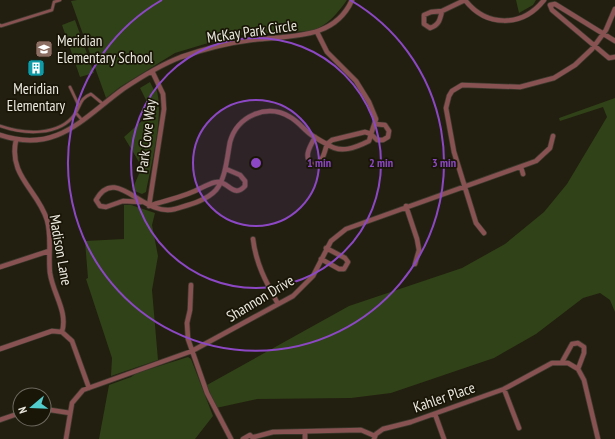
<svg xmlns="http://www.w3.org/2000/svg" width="615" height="439" font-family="'PT Sans Narrow',sans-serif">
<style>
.green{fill:#304217}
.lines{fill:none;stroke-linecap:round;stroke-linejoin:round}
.lane-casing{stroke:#3e3a2d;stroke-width:4}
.street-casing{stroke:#3e3a2d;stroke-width:6}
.lane{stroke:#885253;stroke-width:2.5}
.street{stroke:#885253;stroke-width:4.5}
.ring{fill:none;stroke:#8c48c4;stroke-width:2}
.labels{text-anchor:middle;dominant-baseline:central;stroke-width:3.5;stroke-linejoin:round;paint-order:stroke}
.street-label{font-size:15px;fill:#ebe8df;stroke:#191507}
.poi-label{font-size:15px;fill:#ebe8df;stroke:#191507;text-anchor:start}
.centre{fill:#8c48c4;stroke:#191507;stroke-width:2}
.ring-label{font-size:12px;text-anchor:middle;font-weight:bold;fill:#8c48c4;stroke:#191507;stroke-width:3.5;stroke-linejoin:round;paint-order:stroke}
</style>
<rect width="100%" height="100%" fill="#221e10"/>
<path class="green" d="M77 0H347C337 14 327 26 311 31L250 34 228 37 175 53 120 87 106 98 71 1Z
M516 0H536L533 5 519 13Z
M75 20 94 73 80 77 62 25Z
M150 82 154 90 156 88C165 113 151 165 146 192L142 194 132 190 142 167 124 137 152 112 140 88Z
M615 98V312L610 300 600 293 583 298 536 334 494 358 391 393 351 398 257 399 216 408 207 385 349 306 462 268 505 244 544 212 567 184 607 117 603 107 560 121 559 118Z
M124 205H131L155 213 152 225 158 256 152 290 158 360 111 376 112 358 86 279 88 278 85 241 124 239Z
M188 357 191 359 213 416 195 439H99L109 385 131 377 137 373Z"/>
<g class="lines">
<defs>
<path id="lane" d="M0 25 1 26 52 10 54 2 60 0
M70 87 79 106
M76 113 82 120
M0 126C23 134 59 137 75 114 81 105 80 98 91 94L103 104"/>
<path id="street" d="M442 11C440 20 439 25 430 28L424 24V15L431 12 442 11 465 0C486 27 522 28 544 0
M317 32 327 52 356 81 369 102 376 119 371 134 377 140H383L388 137 389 131 385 125 375 124
M615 41 555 4 550 5 552 10 609 58 615 57
M365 132 371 134 369 141C355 148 340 154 327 144L332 140Z
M0 135C56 154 82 119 123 89 141 77 160 65 181 57 204 49 227 43 251 40 288 35 334 41 352 0
M16 140C8 176 38 190 47 220 52 237 48 256 50 273 53 294 68 311 62 332
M521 167 523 174
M141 202 123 201 106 207 100 206 96 200C116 164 143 218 175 209 188 205 206 201 216 190 226 178 227 157 230 142 237 116 267 103 290 117 299 122 305 131 313 136 318 139 322 142 327 144 324 154 323 163 312 165 303 156 310 147 315 137
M149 206 164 109 163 94 152 71
M149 206C166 200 185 197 201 188 206 186 213 181 219 182 229 183 234 198 245 186V181L240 175 226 169
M406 206 417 239 419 250 415 264
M484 233 476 223 454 152 446 108 449 96 452 91 462 85 520 87 554 78 575 65 592 49 606 30 615 9
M253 239C256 264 266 282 278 304
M321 259 339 269H344L348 262 345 258 326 248
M0 267 49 251
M191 285 190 310 187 323 188 339 207 393 231 439
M0 349 52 331 62 332 72 341 89 388
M562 362 572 344 578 343 584 347V353L578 369 584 380 598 439
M504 389 519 428
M44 409 70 413
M435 414 444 439
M0 420 20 413
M254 437 273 432 361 430 375 436
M66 439 72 403 83 390 192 351 293 296 313 276 331 241 346 229 536 161 550 148 553 136
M243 439 250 435 254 439
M305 439V432
M374 439 376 434 383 429 411 422 504 389 552 363H568L578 369"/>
</defs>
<use href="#lane" class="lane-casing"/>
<use href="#street" class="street-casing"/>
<use href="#lane" class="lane"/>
<use href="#street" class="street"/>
</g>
<circle cx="256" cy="163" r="63" fill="#8c48c4" fill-opacity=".12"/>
<g class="ring">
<circle cx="256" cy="163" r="63"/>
<circle cx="256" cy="163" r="125"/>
<path d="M350 0A188 188 0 1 1 162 0"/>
</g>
<defs>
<symbol id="school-square" viewBox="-11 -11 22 22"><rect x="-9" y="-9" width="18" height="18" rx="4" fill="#8d6e63" stroke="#191507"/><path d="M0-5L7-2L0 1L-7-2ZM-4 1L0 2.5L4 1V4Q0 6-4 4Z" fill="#fff"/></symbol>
<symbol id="building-square" viewBox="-11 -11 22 22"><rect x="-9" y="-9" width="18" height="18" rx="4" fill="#0f9aa8" stroke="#191507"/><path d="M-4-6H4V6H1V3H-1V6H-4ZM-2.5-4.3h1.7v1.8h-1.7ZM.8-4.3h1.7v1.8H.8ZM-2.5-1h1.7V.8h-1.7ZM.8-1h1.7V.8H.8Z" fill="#fff"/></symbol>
</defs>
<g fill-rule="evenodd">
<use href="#school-square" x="34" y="39" width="20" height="20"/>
<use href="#building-square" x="26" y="58" width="20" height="20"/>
</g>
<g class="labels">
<g class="street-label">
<text transform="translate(252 31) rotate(-8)">McKay Park Circle</text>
<text transform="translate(146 136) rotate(-83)">Park Cove Way</text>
<text transform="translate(61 250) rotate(80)">Madison Lane</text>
<text transform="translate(260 298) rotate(-31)">Shannon Drive</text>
<text transform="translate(444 397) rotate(-19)">Kahler Place</text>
</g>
<g class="poi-label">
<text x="57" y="40">Meridian<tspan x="57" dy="17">Elementary School</tspan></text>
<text x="36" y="88" text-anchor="middle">Meridian<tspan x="36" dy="17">Elementary</tspan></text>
</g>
</g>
<circle cx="256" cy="163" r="6" class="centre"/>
<g class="ring-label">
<text x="319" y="167">1 min</text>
<text x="381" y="167">2 min</text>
<text x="444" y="167">3 min</text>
</g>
<g transform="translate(32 407) rotate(251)"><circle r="19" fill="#191507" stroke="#6d695d"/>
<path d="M0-3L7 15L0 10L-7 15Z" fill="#52cdce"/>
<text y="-6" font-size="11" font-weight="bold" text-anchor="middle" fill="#ebe8df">N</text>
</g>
</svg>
